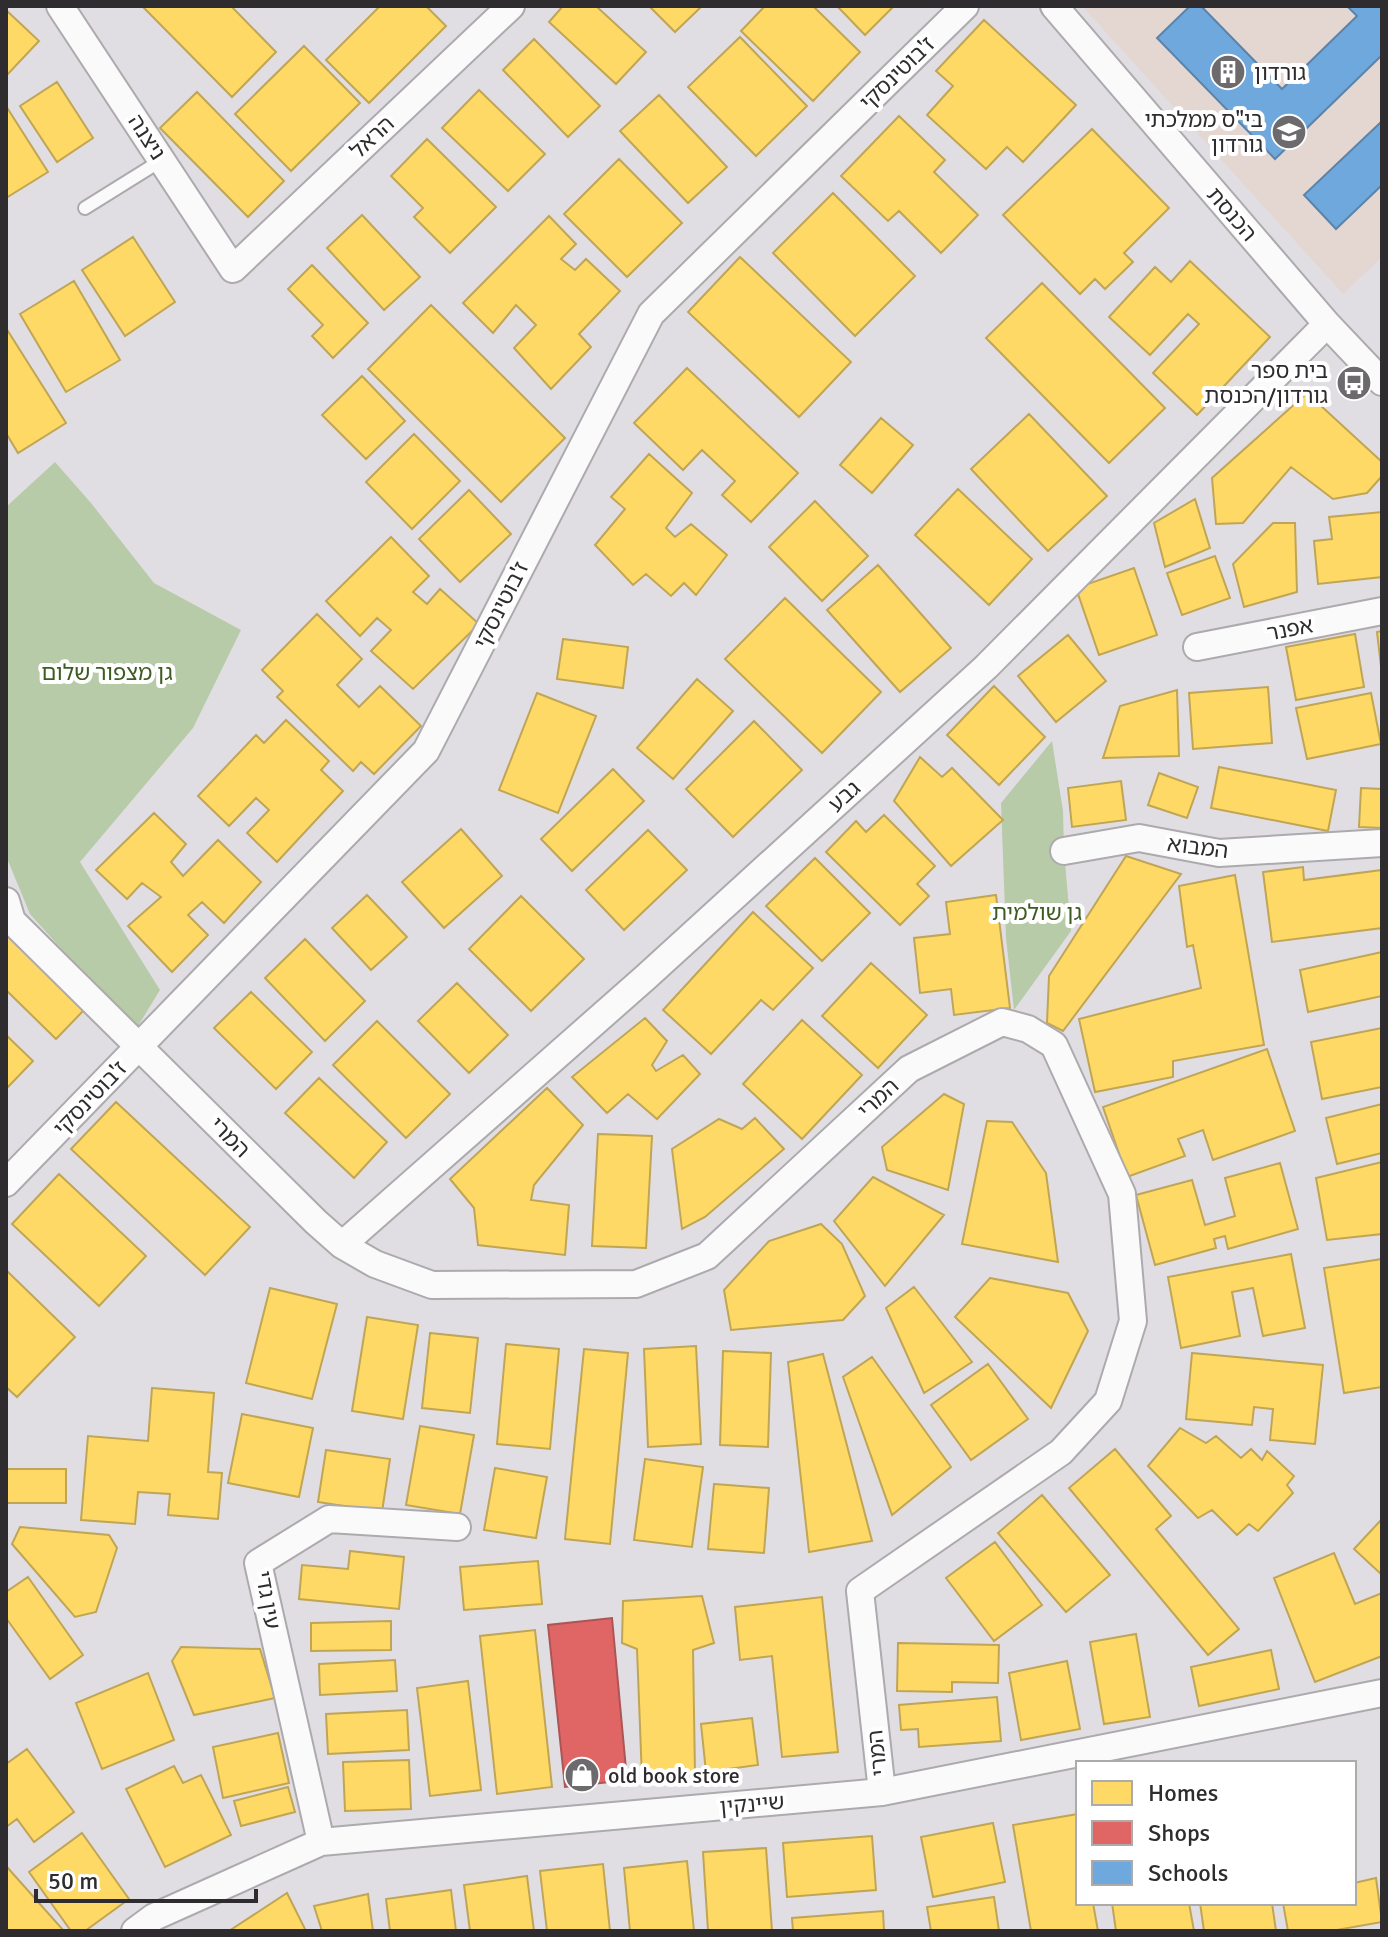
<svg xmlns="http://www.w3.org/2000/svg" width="1388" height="1937" font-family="Signika,'Noto Sans Hebrew',sans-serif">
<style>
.education{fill:#e4d7d1}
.green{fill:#b7cba8}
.homes{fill:#ffd966;stroke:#c0a555;stroke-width:2}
.shops{fill:#e06666;stroke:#ab5555;stroke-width:2}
.schools{fill:#6fa8dc;stroke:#5c83a8;stroke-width:2}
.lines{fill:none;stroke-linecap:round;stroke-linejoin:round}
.service-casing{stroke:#adaaae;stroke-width:16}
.minor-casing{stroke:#adaaae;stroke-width:30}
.service{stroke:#fafafb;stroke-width:12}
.minor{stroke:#fafafb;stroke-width:26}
.labels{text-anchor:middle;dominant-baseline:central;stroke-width:8;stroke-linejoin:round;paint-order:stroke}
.poi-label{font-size:22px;fill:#2e2c2e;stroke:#fff;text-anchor:start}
.street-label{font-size:22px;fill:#2e2c2e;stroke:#fff}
.park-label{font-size:22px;fill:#3d5c21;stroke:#fff}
</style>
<rect width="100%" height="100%" fill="#e1dee3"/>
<path class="education" d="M1082 6H1382V257L1343 294Z"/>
<path class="green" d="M55 462 91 503 154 583 241 630 193 728 80 862 160 990 135 1031 30 914 6 856V507Z
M1052 741 1063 811 1064 851 1071 931 1014 1010 1006 938 1001 803Z"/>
<path class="homes" d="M142 6H231L276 52 232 97Z
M380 6H426L446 26 369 103 326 60Z
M563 6H596L646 52 616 84 549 22Z
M649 6H702L675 32Z
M765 6H813L860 52 813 101 741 31Z
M837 6H894L865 35Z
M6 10 39 41 6 76Z
M984 20 1076 105 1023 162 1007 147 986 169 927 115 953 86 936 71Z
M740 37 807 106 756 156 688 87Z
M534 39 600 106 568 137 503 70Z
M304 46 360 103 291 171 235 114Z
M57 82 93 138 57 162 20 106Z
M479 90 545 154 508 191 442 128Z
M197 92 284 181 248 217 160 128Z
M659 95 727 167 688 203 620 131Z
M6 106 48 172 6 198Z
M899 116 945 160 934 172 978 215 941 253 899 211 888 221 841 176Z
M1092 129 1169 208 1124 253 1133 262 1105 289 1095 279 1080 294 1003 215Z
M427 139 496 207 450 253 414 217 423 208 391 176Z
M619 159 682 223 627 277 564 214Z
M833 193 915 276 855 336 773 253Z
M362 215 420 277 384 310 327 248Z
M549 216 576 244 561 259 575 270 586 259 620 291 579 334 591 347 551 389 514 348 536 325 516 305 493 333 463 303Z
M133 237 175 302 125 336 82 270Z
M740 257 851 362 799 417 688 312Z
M1190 261 1270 337 1197 415 1153 373 1199 324 1188 314 1150 355 1109 317 1155 267 1171 282Z
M312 265 368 323 333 358 312 336 323 325 288 289Z
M74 281 120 360 66 392 20 314Z
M1042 283 1165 408 1109 463 986 338Z
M431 305 565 438 501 502 368 369Z
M6 328 66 423 18 453 6 433Z
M687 368 798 473 751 522 722 495 735 481 702 450 683 470 634 423Z
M362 376 405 421 366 459 322 415Z
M1307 393 1382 462V476L1367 493 1333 499 1291 467 1243 523 1216 524 1212 478Z
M1029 414 1107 496 1048 551 971 469Z
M881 418 913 445 872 493 840 465Z
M414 434 460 481 412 529 366 482Z
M649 454 692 493 666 528 675 537 691 524 727 555 696 595 684 583 671 596 646 574 633 585 595 545 625 509 611 497Z
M958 489 1032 559 989 605 915 535Z
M469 490 511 534 460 582 419 539Z
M1195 499 1210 548 1165 567 1154 523Z
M815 501 868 556 822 601 769 547Z
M1382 512V577L1318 584 1314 541 1332 539 1329 517Z
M1273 523H1295L1297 592 1244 607 1233 564Z
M391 537 429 576 413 592 427 604 440 589 479 624 413 689 371 651 391 630 377 618 360 636 326 601Z
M1215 556 1230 598 1182 615 1167 573Z
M878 565 951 648 900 692 827 610Z
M1134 568 1157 635 1099 655 1076 588Z
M785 598 881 692 822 753 725 659Z
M317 614 362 659 337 685 359 707 380 686 421 726 374 774 361 762 353 771 277 697 283 691 262 670Z
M1382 631V675L1377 632Z
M1355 634 1364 687 1296 700 1286 647Z
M1068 635 1106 681 1056 722 1018 676Z
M563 639 628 647 623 688 557 679Z
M697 679 733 711 673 779 637 748Z
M994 686 1045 737 999 785 947 735Z
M1268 687 1272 743 1193 749 1189 693Z
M1177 690 1179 756 1103 758 1120 706Z
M537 693 596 716 558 813 499 790Z
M1371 693 1381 744 1307 759 1296 708Z
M286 720 329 761 321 770 343 791 277 862 247 833 269 810 256 798 229 826 198 796 256 735 264 743Z
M754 721 802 770 733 837 686 789Z
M920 757 942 777 952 768 1003 820 951 866 894 801Z
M1219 767 1336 790 1328 831 1211 808Z
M613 769 644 801 572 871 541 839Z
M1159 773 1198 787 1187 818 1148 805Z
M1121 781 1126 820 1072 827 1068 788Z
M1361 788 1382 789V828L1359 827Z
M154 813 186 844 171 862 183 876 218 840 261 882 224 923 202 902 188 915 208 935 172 972 128 926 161 897 142 883 127 899 96 870Z
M884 815 935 866 917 884 929 896 900 925 826 852 856 821 866 832Z
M461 829 502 876 444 928 402 882Z
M648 830 687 870 624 930 586 890Z
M1126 856 1181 874 1063 1031 1047 1023 1049 976Z
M815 858 870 913 822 961 766 906Z
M1303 867 1304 880 1382 870V928L1272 942 1263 872Z
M1235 875 1264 1045 1173 1061V1077L1095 1092 1079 1019 1201 988 1193 945 1187 947 1179 886Z
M367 895 407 937 371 970 332 928Z
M996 895 1010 1008 954 1015 951 989 920 993 914 938 950 934 946 902Z
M521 896 584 959 531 1011 469 949Z
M753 912 813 968 773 1010 761 1000 711 1054 663 1010Z
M6 932 84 1010 56 1039 6 990Z
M305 939 365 1001 325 1041 265 978Z
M1382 952V996L1308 1012 1300 970Z
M871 963 927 1015 878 1068 822 1016Z
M457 983 508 1035 469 1073 418 1021Z
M251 992 312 1052 276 1089 214 1028Z
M645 1018 667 1041 652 1065 656 1071 683 1055 700 1074 657 1119 628 1094 607 1113 572 1077Z
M802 1020 862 1075 802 1139 743 1084Z
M377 1021 450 1094 406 1138 333 1065Z
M1382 1028V1087L1322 1099 1311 1042Z
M6 1035 33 1061 6 1089Z
M1267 1049 1295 1131 1213 1160 1203 1130 1178 1139 1185 1156 1127 1177 1103 1107Z
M319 1078 387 1142 354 1178 285 1113Z
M547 1088 583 1125 534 1185 531 1200 569 1205 565 1255 478 1245 474 1208 450 1179Z
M944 1094 964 1104 948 1190 887 1170 882 1147Z
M116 1102 250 1227 205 1275 71 1149Z
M1382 1104V1153L1337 1164 1326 1118Z
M755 1118 784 1149 705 1217 682 1229 672 1149 719 1119 742 1129Z
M987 1121 1012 1122 1046 1173 1058 1262 962 1244Z
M598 1134 652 1136 646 1248 592 1246Z
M1382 1162V1234L1327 1240 1316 1178Z
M1280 1163 1298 1229 1228 1249 1225 1236 1214 1239 1216 1248 1155 1265 1136 1195 1192 1180 1205 1225 1235 1216 1225 1178Z
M59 1174 146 1256 99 1306 12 1224Z
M873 1177 944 1215 885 1286 834 1221Z
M821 1224 842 1244 865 1296 843 1320 731 1330 724 1290 769 1241Z
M1291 1254 1305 1328 1263 1336 1253 1288 1232 1292 1240 1336 1181 1348 1168 1277Z
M1382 1259V1387L1344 1393 1324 1268Z
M6 1270 75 1337 17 1397 6 1387Z
M990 1278 1068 1293 1088 1331 1051 1408 955 1317Z
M914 1287 972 1362 924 1393 886 1308Z
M270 1288 337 1304 312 1399 246 1383Z
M367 1317 418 1325 403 1419 352 1411Z
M430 1333 478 1338 470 1413 422 1408Z
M506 1344 559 1349 550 1449 497 1444Z
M696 1346 701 1444 648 1447 644 1349Z
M584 1349 628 1353 610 1544 565 1539Z
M723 1351 771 1353 768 1447 720 1445Z
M1192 1353 1323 1365 1315 1444 1270 1440 1273 1409 1254 1407 1252 1425 1186 1419Z
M823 1354 872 1541 809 1552 788 1362Z
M872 1357 951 1467 892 1515 843 1377Z
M988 1364 1028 1419 971 1460 931 1405Z
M152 1388 214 1393 208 1472 222 1473 218 1519 168 1515 170 1494 138 1492 135 1524 81 1520 88 1436 148 1441Z
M242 1414 313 1428 299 1497 228 1483Z
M420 1426 474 1435 460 1514 406 1505Z
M1180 1428 1206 1443 1216 1436 1241 1458 1251 1449 1262 1460 1267 1451 1294 1476 1287 1485 1293 1493 1258 1531 1249 1524 1237 1535 1212 1510 1198 1518 1148 1466Z
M1115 1449 1171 1516 1156 1529 1239 1629 1208 1655 1069 1488Z
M326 1450 390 1459 382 1512 318 1502Z
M645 1459 703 1467 692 1547 634 1540Z
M495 1468 547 1477 536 1538 484 1530Z
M6 1469H66V1503H6Z
M714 1484 769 1488 764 1553 708 1549Z
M1042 1495 1110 1575 1066 1612 998 1533Z
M1381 1520 1382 1521V1575L1354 1549Z
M20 1527 109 1535 117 1548 96 1612 75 1617 12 1544Z
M995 1542 1042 1605 994 1641 946 1578Z
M350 1551 404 1557 399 1609 299 1599 302 1565 348 1569Z
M1334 1553 1355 1604 1382 1593V1656L1315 1682 1274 1578Z
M538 1561 542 1604 464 1610 460 1567Z
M28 1577 83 1655 50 1679 6 1618V1592Z
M702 1596 714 1643 693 1650 695 1774 642 1779 637 1649 622 1643 623 1601Z
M822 1597 838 1752 782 1757 772 1656 740 1660 735 1607Z
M391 1621V1650L311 1651V1623Z
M535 1630 552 1787 497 1794 480 1636Z
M1136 1634 1150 1717 1104 1724 1090 1642Z
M898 1643 999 1645 998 1683 952 1682V1692L897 1691Z
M181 1647 260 1649 275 1698 194 1715 172 1661Z
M1271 1650 1279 1689 1199 1706 1191 1667Z
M395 1660 397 1691 320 1695 319 1664Z
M1067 1661 1080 1729 1021 1740 1009 1673Z
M148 1673 174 1740 102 1769 76 1703Z
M468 1681 481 1790 430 1796 417 1688Z
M997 1697 1001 1741 919 1747 918 1729 901 1730 899 1705Z
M407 1710 409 1750 328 1754 326 1714Z
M752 1718 758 1765 706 1772 701 1724Z
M278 1733 289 1783 223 1798 213 1747Z
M27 1749 74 1812 34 1842 17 1819 6 1827V1764Z
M409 1760 411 1809 345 1811 343 1762Z
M174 1766 183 1783 201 1775 231 1835 165 1867 126 1789Z
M288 1787 295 1812 241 1826 234 1801Z
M1078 1814V1903H1093L1098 1931H1031L1013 1825Z
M993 1823 1005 1882 933 1897 921 1837Z
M82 1833 129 1899 85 1931H71L29 1872Z
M872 1836 876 1890 787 1897 783 1843Z
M766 1848 772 1931H708L703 1852Z
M687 1861 694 1931H630L624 1868Z
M603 1864 610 1931H547L540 1871Z
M7 1867 64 1931H6Z
M527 1876 534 1931H470L464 1885Z
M1376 1878 1382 1922 1331 1931H1288L1283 1903H1354V1883Z
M451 1890 456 1931H390L386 1899Z
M287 1893 306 1931H229Z
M368 1894 373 1931H322L314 1906Z
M994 1897 999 1931H931L927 1907Z
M1112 1903H1189L1194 1931H1116Z
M1200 1903H1272L1276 1931H1204Z
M883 1911 884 1931H793L792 1918Z"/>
<path class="shops" d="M612 1618 627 1780 565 1787 548 1625Z"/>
<path class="schools" d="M1190 6H1201L1282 89 1357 16 1347 6H1382V55L1275 159 1157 38Z
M1382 121V185L1336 229 1304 195Z"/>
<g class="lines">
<defs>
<path id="service" d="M85 208 162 160"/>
<path id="minor" d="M60 6 233 269 511 6
M1054 6 1327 324 1382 382
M1197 647 1382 611
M1064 851 1139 838 1219 853 1382 843
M6 901 12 921 316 1222 342 1245 375 1264 432 1285 636 1284 707 1256 909 1069 1002 1022 1028 1029 1054 1045 1122 1194 1133 1321 1108 1401 1061 1452 860 1591 882 1792
M6 1183 426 751 651 314 965 6
M342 1245 646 977 986 667 1327 324
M321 1842 258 1563 329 1519 457 1527
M135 1931 154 1917 321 1842 882 1792 1382 1693"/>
</defs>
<use href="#service" class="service-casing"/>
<use href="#minor" class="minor-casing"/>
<use href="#service" class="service"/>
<use href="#minor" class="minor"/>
</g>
<defs>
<symbol id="building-disc" viewBox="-11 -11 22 22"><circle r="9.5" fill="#6d6a6d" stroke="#fff"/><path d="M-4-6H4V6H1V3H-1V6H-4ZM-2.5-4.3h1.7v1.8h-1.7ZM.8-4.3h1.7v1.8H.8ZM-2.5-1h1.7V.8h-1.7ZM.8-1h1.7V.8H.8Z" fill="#fff"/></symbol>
<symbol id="school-disc" viewBox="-11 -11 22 22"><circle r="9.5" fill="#6d6a6d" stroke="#fff"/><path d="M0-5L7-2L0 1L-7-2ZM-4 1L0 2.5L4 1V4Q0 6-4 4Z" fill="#fff"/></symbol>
<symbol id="bus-disc" viewBox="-11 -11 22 22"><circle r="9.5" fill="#6d6a6d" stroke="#fff"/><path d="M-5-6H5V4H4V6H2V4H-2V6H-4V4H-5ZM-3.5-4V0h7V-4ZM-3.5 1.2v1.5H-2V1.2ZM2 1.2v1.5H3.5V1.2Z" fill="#fff"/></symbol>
<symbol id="shop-disc" viewBox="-11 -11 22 22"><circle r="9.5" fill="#6d6a6d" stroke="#fff"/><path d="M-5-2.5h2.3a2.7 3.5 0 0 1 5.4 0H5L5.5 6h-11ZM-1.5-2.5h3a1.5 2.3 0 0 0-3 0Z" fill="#fff"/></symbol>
</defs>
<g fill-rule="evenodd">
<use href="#building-disc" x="1208" y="52" width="40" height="40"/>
<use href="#school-disc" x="1269" y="112" width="40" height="40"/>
<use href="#bus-disc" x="1334" y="363" width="40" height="40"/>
<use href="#shop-disc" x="562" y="1755" width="40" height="40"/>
</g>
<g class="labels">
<g class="poi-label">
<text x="1254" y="72">גורדון</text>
<text x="1263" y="119" text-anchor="end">בי"ס ממלכתי<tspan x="1263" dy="25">גורדון</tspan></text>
<text x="1328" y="370" text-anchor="end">בית ספר<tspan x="1328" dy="25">גורדון/הכנסת</tspan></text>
<text x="608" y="1775">old book store</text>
</g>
<g class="street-label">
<text transform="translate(897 73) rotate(-44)">ז'בוטינסקי</text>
<text transform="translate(147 137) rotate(57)">ניצנה</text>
<text transform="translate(372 137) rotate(-43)">הראל</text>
<text transform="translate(1232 214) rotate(49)">הכנסת</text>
<text transform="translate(501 605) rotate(-63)">ז'בוטינסקי</text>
<text transform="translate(1290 629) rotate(-11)">אפנר</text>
<text transform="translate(844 796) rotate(-42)">גבע</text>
<text transform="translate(1198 847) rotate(7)">המבוא</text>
<text transform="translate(90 1098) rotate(-46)">ז'בוטינסקי</text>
<text transform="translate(878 1098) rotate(-43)">המרי</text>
<text transform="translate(230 1137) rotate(45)">המרי</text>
<text transform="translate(268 1600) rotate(80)">עין גדי</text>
<text transform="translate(877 1753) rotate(-96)">המרי</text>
<text transform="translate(752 1804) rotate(-5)">שיינקין</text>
</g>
<g class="park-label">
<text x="107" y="672">גן מצפור שלום</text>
<text x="1037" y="912">גן שולמית</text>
</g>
</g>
<rect width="1388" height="1937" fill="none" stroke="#2e2c2e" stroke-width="16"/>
<rect x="1076" y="1761" width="280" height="144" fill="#ffffff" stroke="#ababab" stroke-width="2"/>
<rect x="1092" y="1781" width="40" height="24" fill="#ffd966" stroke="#ababab" stroke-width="2"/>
<text x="1148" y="1801" font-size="24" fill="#2e2c2e">Homes</text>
<rect x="1092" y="1821" width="40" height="24" fill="#e06666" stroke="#ababab" stroke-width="2"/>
<text x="1148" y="1841" font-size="24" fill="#2e2c2e">Shops</text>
<rect x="1092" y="1861" width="40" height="24" fill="#6fa8dc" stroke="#ababab" stroke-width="2"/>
<text x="1148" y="1881" font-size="24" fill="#2e2c2e">Schools</text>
<path d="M36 1889v12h220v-12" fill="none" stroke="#2e2c2e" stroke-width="4"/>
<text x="48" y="1889" font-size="24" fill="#2e2c2e" stroke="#ffffff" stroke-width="6" paint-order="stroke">50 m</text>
</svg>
